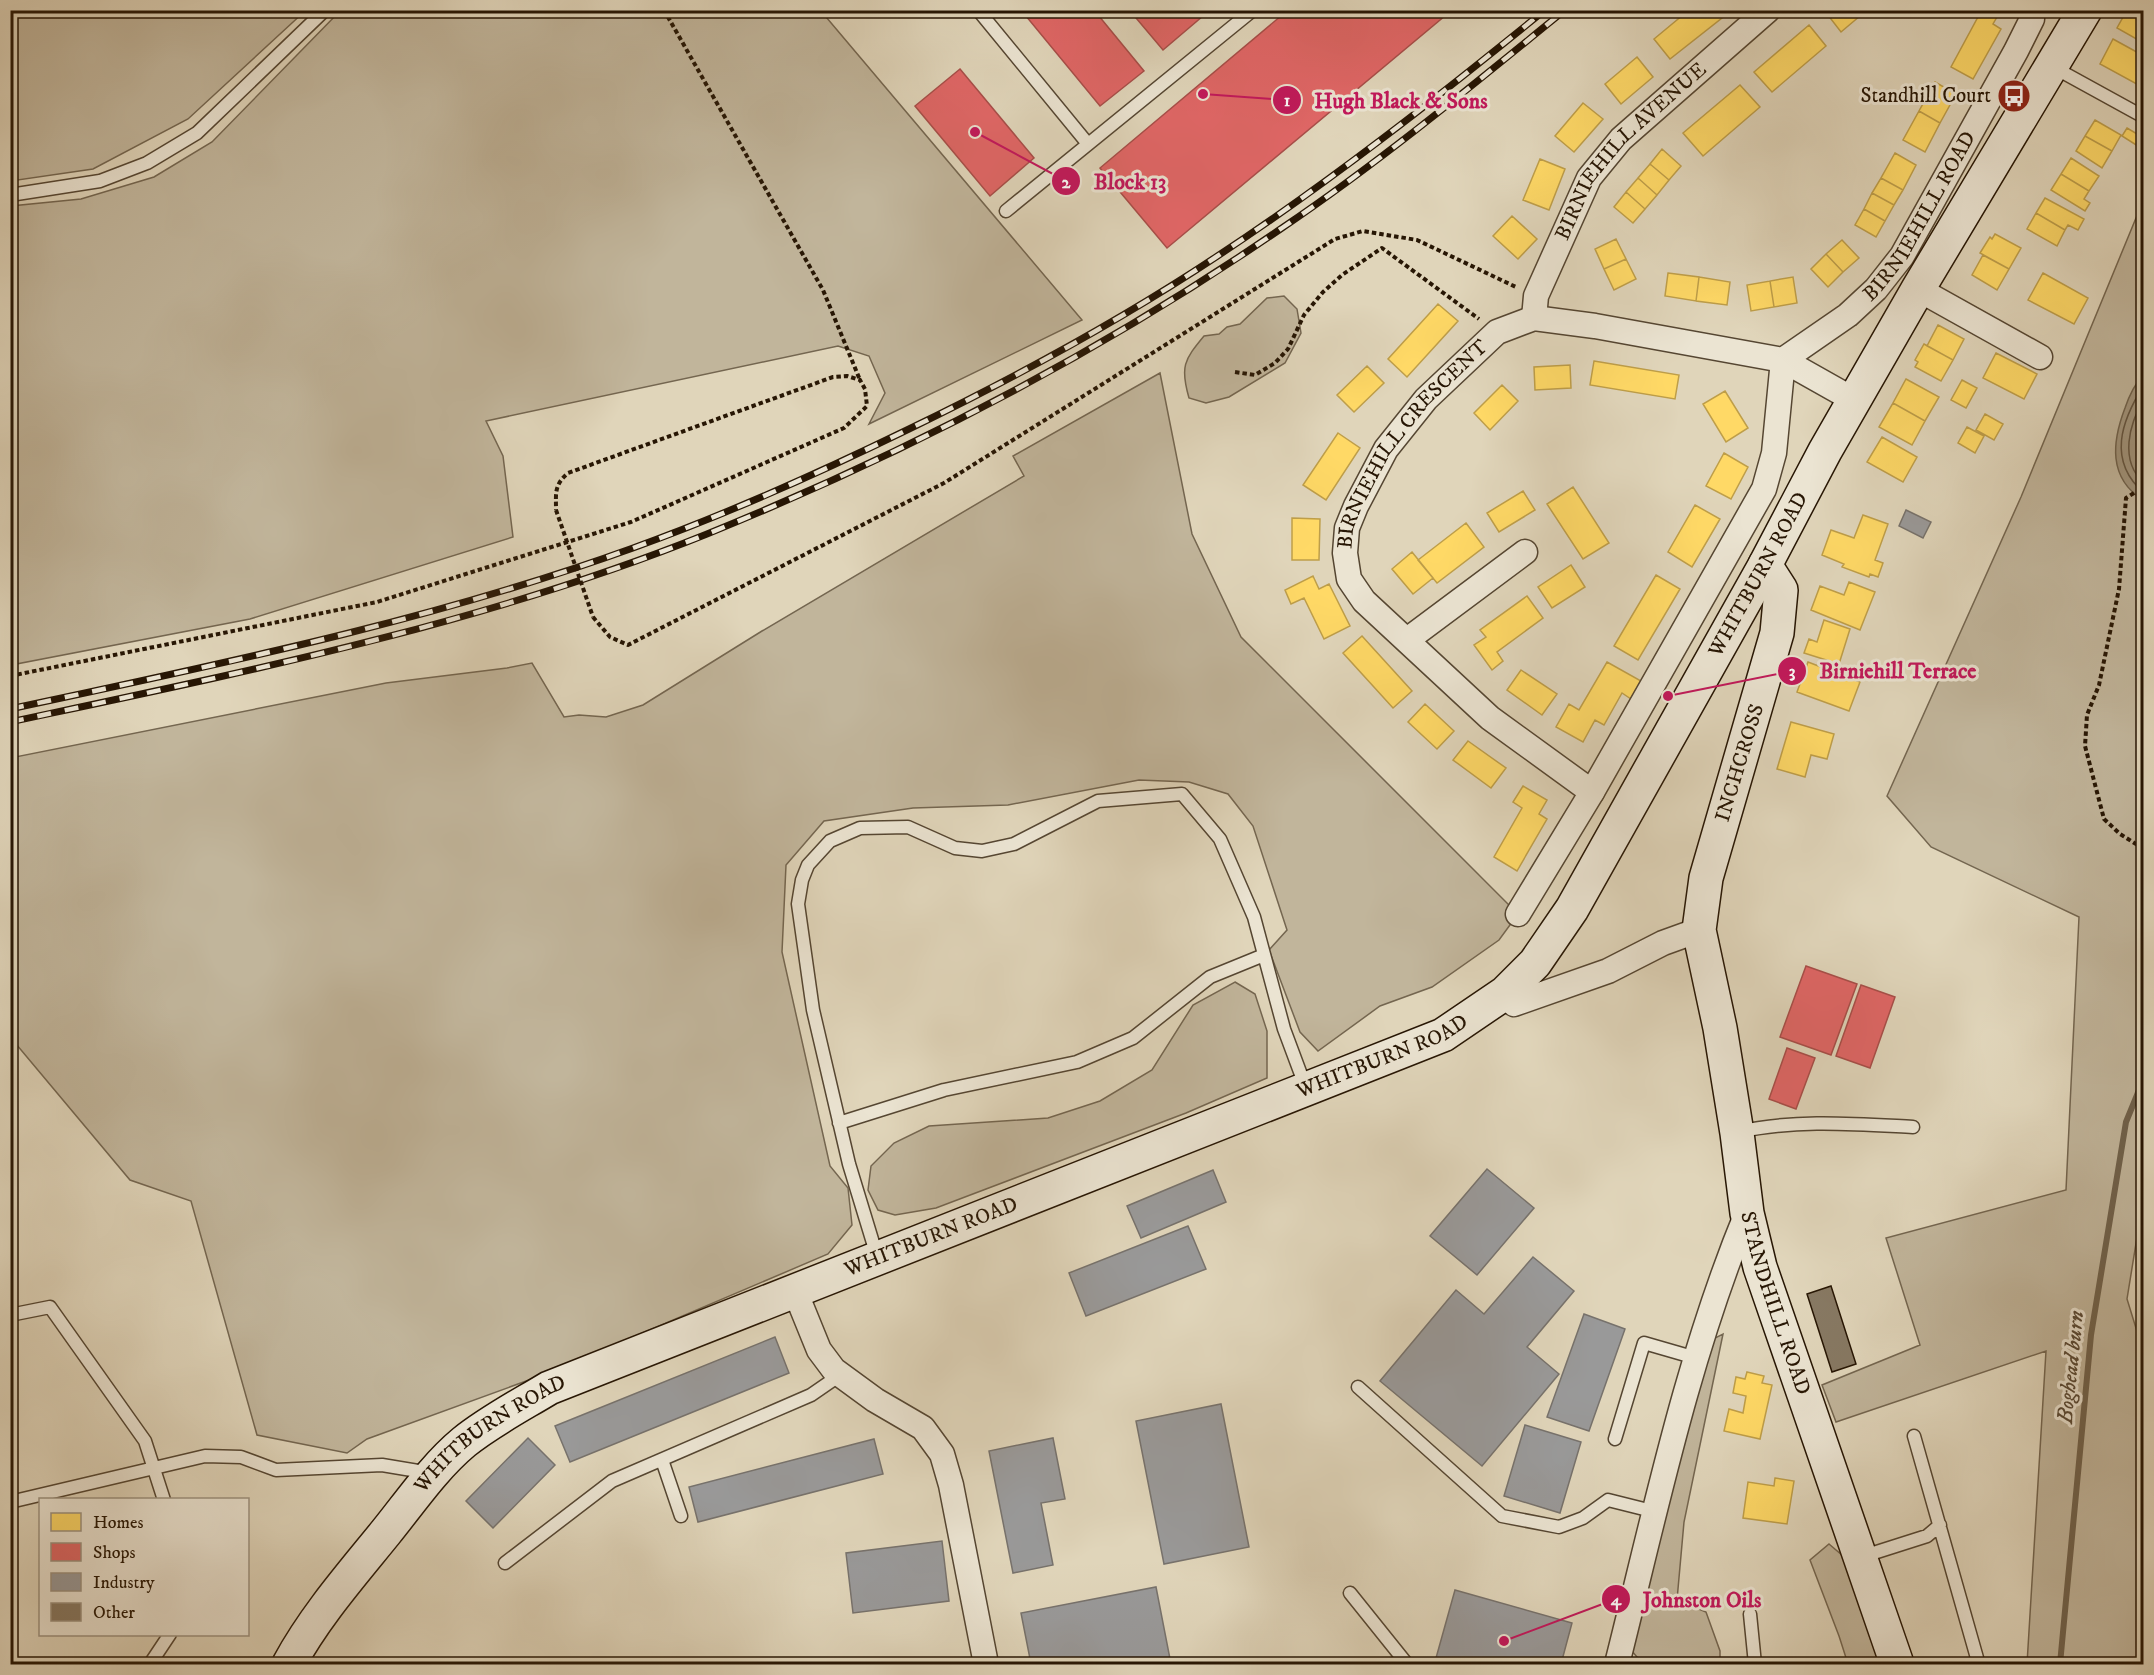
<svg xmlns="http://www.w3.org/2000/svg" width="2154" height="1675" font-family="'IM FELL DW Pica',serif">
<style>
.green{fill:#c1b59b;stroke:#746650;stroke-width:1.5}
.water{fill:#a1947c;stroke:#70624c;stroke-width:1.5}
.homes{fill:#ffd966;stroke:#be9e49;stroke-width:1.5}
.shops{fill:#e06666;stroke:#a84e49;stroke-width:1.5}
.industry{fill:#999;stroke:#77726c;stroke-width:1.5}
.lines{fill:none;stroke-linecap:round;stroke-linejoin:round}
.shore{stroke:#645540;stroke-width:1.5}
.stream{stroke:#70624c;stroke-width:6}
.building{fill:#877963;stroke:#271604;stroke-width:1.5}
.lane-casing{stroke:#554632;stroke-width:15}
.street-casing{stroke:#554632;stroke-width:27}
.secondary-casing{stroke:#271604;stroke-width:36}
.path{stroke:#271604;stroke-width:4;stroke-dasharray:4.5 3;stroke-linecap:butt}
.lane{stroke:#ebe4d2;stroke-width:12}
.street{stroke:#ebe4d2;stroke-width:24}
.secondary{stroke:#ebe4d2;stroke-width:33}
.rail-casing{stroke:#271604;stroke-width:7}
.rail{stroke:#ebe4d2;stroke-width:4.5;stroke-dasharray:14;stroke-linecap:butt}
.path-bridge{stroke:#271604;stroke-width:4;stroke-dasharray:4.5 3;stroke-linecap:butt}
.labels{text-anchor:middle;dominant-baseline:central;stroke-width:6;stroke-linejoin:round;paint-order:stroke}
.poi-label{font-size:21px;fill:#271604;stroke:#ebe4d2;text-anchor:end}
.street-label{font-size:21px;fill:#271604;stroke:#ebe4d2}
.water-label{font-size:22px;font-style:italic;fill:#584834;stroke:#ebe4d2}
.leader{fill:none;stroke:#c2185b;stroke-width:2}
.callout-dot{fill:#c2185b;stroke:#ebe4d2;stroke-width:2}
.mark-label{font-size:18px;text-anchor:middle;font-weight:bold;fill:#fff}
.callout-label{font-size:22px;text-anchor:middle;font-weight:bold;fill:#c2185b;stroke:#ebe4d2;stroke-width:6;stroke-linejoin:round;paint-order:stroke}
</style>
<rect width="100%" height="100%" fill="#e0d5ba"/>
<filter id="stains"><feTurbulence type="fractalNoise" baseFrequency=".00333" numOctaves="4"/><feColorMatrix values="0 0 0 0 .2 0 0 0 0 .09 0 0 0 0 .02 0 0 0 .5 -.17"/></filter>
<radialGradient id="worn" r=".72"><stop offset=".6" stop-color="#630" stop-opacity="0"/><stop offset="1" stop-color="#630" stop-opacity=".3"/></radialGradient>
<path class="green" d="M11 10H305V11L188 119 93 169 11 181Z
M340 11H821L1082 320 869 424 885 393 869 356 838 346 486 421 503 456 513 537 250 619 11 665V206L81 199 154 177 212 142Z
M2143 201 2144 1194 2127 1299 2144 1354 2143 1664H2027L2046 1351 1836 1422 1822 1385 1920 1345 1886 1238 2066 1190 2079 917 1931 847 1887 796 2021 497Z
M1284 296 1297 309 1301 333 1285 363 1229 397 1206 403 1189 398C1180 367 1184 360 1204 336L1219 334 1227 327 1240 324 1267 298Z
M1160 373 1192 534 1241 637 1518 914 1499 940 1432 987 1380 1006 1318 1051 1300 1032 1269 950 1287 930 1253 826 1228 794 1189 782 1139 780 1008 805 913 808 824 821 786 865 782 952 830 1166 848 1188 852 1225 828 1254 551 1372 367 1439 347 1453 257 1435 191 1201 130 1180 11 1038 10 758 386 683 507 668 532 663 564 717 579 715 606 717 643 705 762 631 1024 476 1013 456Z
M1235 982 1255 994 1267 1031V1078L1186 1113 936 1208 895 1215 878 1210 868 1190 871 1166 894 1143 929 1126 1048 1118 1100 1101 1152 1070 1193 1005Z
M1723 1334 1684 1522 1677 1600 1706 1612 1720 1651V1663L1643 1664 1631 1650 1709 1341Z
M1829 1544 1843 1556 1884 1664H1848L1839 1636 1810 1560Z"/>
<path class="water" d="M2143 375V500C2108 478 2112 442 2125 408 2129 396 2135 384 2143 375Z"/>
<path class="homes" d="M1689 10H1724L1727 14 1670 59 1654 39Z
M1824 10H1867L1841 32Z
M1970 10H2001L1993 24 2001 29 1973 79 1951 67 1979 15Z
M2127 10H2144V34L2140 41 2117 28Z
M1809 25 1826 46 1772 92 1754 72Z
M2113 39 2144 56V88L2100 64Z
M1637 57 1653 77 1621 104 1605 84Z
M1935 82 1956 94 1940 123 1919 111Z
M1740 85 1760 107 1703 156 1683 133Z
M1583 103 1603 119 1574 152 1555 136Z
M1919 111 1940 123 1925 152 1903 140Z
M2095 120 2121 135 2112 151 2085 136Z
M2127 128 2144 138 2141 148 2122 136Z
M2085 136 2112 151 2102 168 2076 151Z
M1662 149 1681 166 1669 180 1650 164Z
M1895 153 1916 165 1903 190 1881 178Z
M2071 158 2099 176 2089 191 2061 174Z
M1540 159 1565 169 1549 210 1523 200Z
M1650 164 1669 180 1657 195 1638 178Z
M2061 174 2089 191 2084 199 2090 203 2085 211 2051 190Z
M1638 178 1657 195 1645 209 1626 192Z
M1881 178 1903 190 1894 205 1872 193Z
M1626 192 1645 209 1633 223 1614 207Z
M1872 193 1894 205 1885 221 1864 209Z
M2045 198 2084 219 2078 230 2068 225 2065 230 2036 213Z
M1864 209 1885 221 1876 237 1855 225Z
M2036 213 2065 230 2057 246 2027 229Z
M1512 216 1537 239 1518 259 1493 236Z
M1995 234 2021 248 2009 269 1980 253 1990 237 1992 239Z
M1616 239 1626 259 1604 269 1595 249Z
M1842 240 1859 258 1843 272 1826 254Z
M1826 254 1843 272 1828 287 1811 269Z
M1983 255 2009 269 1997 290 1972 275Z
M1626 259 1636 279 1614 290 1604 269Z
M1668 273 1699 277 1696 301 1665 296Z
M2043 273 2088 298 2074 324 2028 300Z
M1699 277 1730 282 1727 305 1696 301Z
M1793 277 1797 303 1774 307 1770 281Z
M1770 281 1774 307 1751 311 1747 285Z
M1438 304 1458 321 1407 377 1388 359Z
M1938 325 1964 339 1953 360 1927 346Z
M1924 344 1953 360 1941 381 1915 367 1918 362 1915 360Z
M1996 353 2037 374 2024 399 1983 378Z
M1594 361 1679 375 1675 399 1590 385Z
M1570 365 1571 388 1535 390 1534 367Z
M1367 366 1384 383 1354 412 1337 395Z
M1906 379 1939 397 1925 421 1893 403Z
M1962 380 1977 388 1966 408 1951 400Z
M1502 385 1518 401 1490 430 1474 413Z
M1725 391 1748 428 1726 442 1703 404Z
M1893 403 1925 421 1912 445 1879 427Z
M1985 414 2003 424 1994 440 1976 430Z
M1967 427 1984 436 1975 453 1958 443Z
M1338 433 1360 448 1326 500 1303 485Z
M1882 437 1917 457 1903 482 1867 462Z
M1724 453 1748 467 1731 499 1706 486Z
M1573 487 1609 543 1583 559 1547 504Z
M1523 491 1535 510 1499 532 1487 513Z
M1695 505 1720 519 1692 567 1668 552Z
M1863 515 1888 524 1875 560 1883 563 1878 577 1870 574 1869 577 1842 567 1844 564 1822 555 1831 530 1854 538Z
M1292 518 1320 519 1319 560H1292Z
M1466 523 1484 547 1437 583 1418 560Z
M1412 552 1433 578 1413 594 1392 569Z
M1571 565 1585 587 1552 608 1538 587Z
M1656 575 1680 589 1638 660 1614 646Z
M1313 576 1319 589 1329 584 1350 626 1324 639 1304 598 1291 604 1285 590Z
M1849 582 1875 592 1860 630 1811 610 1820 586 1844 595Z
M1527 596 1543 618 1497 652 1503 661 1492 670 1474 645 1486 637 1480 630Z
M1824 620 1850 629 1839 664 1804 653 1809 639 1817 642Z
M1362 636 1412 691 1393 708 1343 653Z
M1607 662 1641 681 1631 699 1622 693 1604 725 1595 720 1583 742 1556 727 1569 704 1579 710Z
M1808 662 1860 682 1849 711 1797 692Z
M1521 670 1557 694 1542 715 1507 690Z
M1425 704 1454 731 1437 749 1408 722Z
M1791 722 1834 734 1827 759 1811 755 1805 777 1777 769Z
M1468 741 1506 768 1491 788 1453 760Z
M1523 786 1547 800 1539 814 1547 819 1517 871 1494 857 1522 808 1513 802Z
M1747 1372 1764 1376 1762 1383 1772 1385 1760 1439 1724 1431 1729 1409 1743 1413 1746 1396 1733 1393 1736 1377 1745 1379Z
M1775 1478 1794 1481 1787 1524 1743 1518 1748 1482 1774 1486Z"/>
<path class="shops" d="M1021 10H1094L1144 71 1100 106Z
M1133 10H1210L1163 50 1131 12Z
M1288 10H1452L1167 248 1100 168Z
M960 69 1034 158 990 196 915 106Z
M1806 966 1857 984 1831 1055 1780 1037Z
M1861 985 1895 997 1870 1068 1836 1056Z
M1787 1048 1815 1058 1796 1109 1769 1099Z"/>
<path class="industry" d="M1906 510 1931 522 1923 538 1899 526Z
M1487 1169 1534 1208 1477 1275 1430 1236Z
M1213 1170 1226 1202 1141 1238 1127 1206Z
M1188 1226 1206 1269 1086 1316 1069 1273Z
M1533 1257 1574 1291 1527 1347 1559 1374 1482 1466 1380 1381 1456 1290 1484 1314Z
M1584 1314 1625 1329 1589 1431 1547 1417Z
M775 1337 789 1373 570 1462 555 1426Z
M1221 1404 1249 1547 1164 1564 1136 1421Z
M1525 1425 1581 1442 1560 1513 1504 1496Z
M528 1438 555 1465 493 1528 466 1501Z
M1053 1438 1065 1499 1041 1503 1053 1565 1013 1573 989 1451Z
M874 1439 883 1474 698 1522 689 1487Z
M942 1541 949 1601 853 1613 846 1553Z
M1156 1587 1171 1664H1031L1021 1613Z
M1455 1590 1572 1623 1561 1664H1458L1436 1658Z"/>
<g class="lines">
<path class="shore" d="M2144 385C2121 421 2107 461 2144 493
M2144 399C2129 424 2119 461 2144 483"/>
<path class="stream" d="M2060 1664 2091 1335 2126 1122 2144 1078"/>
</g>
<path class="building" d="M1831 1286 1856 1364 1832 1372 1807 1294Z"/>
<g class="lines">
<defs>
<path id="lane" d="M978 10 1088 144
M2053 67 2144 117
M10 195 100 181 147 163 197 133 325 10
M1006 211 1253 10
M839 1123 944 1090 1077 1062 1133 1038 1210 977 1264 955
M1738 1132C1795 1119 1855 1124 1913 1127
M877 1256 849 1164 813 1010 798 904 802 880 808 865 830 841 860 828 908 827 955 848 982 851 1014 844 1098 801 1182 794 1220 839 1254 917 1284 1029 1306 1088
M10 1315 50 1307 145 1441 164 1500
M1358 1387 1502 1516 1559 1527 1583 1518 1608 1500 1656 1512
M1914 1436 1977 1658
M1615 1439 1644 1343 1696 1358
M662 1460 681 1516
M10 1502 205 1456 241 1457 276 1470 382 1465 430 1473
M1861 1557 1927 1536 1940 1525
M505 1563 612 1481 811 1395 840 1375
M1350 1593 1407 1664
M1750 1614 1755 1664
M150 1664 170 1634"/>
<g id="street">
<path d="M1918 289 2040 357"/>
<path id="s1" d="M1534 318 1536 296 1589 178 1621 139 1768 10"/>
<path d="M1407 640 1525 552"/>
<path id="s2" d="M1592 792 1490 718 1364 601 1349 579 1345 553 1347 528 1356 506 1386 449 1426 399 1497 332 1534 318 1595 326 1783 360 1854 400"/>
<path id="s3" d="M1518 914 1592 792 1764 489 1774 453 1783 360 1848 315 1876 289 1902 256 2016 51 2032 19V10"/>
<path d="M1505 993 1514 1004 1608 971 1663 943 1699 930"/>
<path d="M795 1291 819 1350 834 1370 875 1400 923 1428 942 1454 951 1485 986 1664"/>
<path d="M1617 1664C1655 1513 1687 1358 1747 1213"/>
</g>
<g id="secondary">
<path id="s4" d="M1765 565 1781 590 1777 633 1706 878 1699 930 1720 1028 1737 1133 1747 1213 1760 1267 1897 1664"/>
<path id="s5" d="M289 1664C315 1616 352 1574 386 1532 411 1501 434 1467 464 1442 490 1421 521 1405 549 1388L1443 1035 1505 993 1535 963 1572 909 1765 565 1825 451 1918 289 2085 10"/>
</g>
</defs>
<use href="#lane" class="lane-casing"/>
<use href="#street" class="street-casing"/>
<use href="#secondary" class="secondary-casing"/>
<path class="path" d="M664 10 823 290 860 380
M1235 372 1255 375 1275 363 1288 349 1304 315 1323 292 1342 275 1382 248 1479 319
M2134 493 2126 498 2119 589 2099 685 2087 715 2085 746 2104 819 2120 834 2144 849
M593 617 610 637 628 645 944 483 1335 239 1363 231 1417 240 1516 287
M10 676 377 602 631 522 844 428 867 406 865 389 860 380 847 376 833 377 568 473C554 485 556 493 556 510"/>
<use href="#lane" class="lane"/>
<use href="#street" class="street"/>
<use href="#secondary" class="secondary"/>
<defs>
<path id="rail" d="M10 709C220 664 431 621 633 548 727 514 819 473 909 429 1014 378 1118 322 1216 257 1330 182 1438 97 1545 10
M10 722C245 672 484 624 707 534 909 452 1103 351 1282 228 1381 161 1473 85 1565 10"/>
</defs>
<use href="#rail" class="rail-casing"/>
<use href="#rail" class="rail"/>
<path class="path-bridge" d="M556 510 593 617"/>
</g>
<defs>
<symbol id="bus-disc" viewBox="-11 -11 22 22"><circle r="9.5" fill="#8f2418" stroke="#ebe4d2"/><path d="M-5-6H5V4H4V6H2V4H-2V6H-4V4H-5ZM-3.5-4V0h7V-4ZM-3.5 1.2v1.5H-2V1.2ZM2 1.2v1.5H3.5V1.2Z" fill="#fff"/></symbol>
</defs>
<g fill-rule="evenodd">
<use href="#bus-disc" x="1995" y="77" width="38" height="38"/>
</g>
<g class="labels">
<g class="poi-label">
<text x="1991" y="96">Standhill Court</text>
</g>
<g class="street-label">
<text stroke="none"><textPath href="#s1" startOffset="198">BIRNIEHILL AVENUE</textPath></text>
<text stroke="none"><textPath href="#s3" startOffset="824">BIRNIEHILL ROAD</textPath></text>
<text stroke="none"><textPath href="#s2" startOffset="482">BIRNIEHILL CRESCENT</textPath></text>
<text stroke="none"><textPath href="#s5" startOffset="1911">WHITBURN ROAD</textPath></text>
<text transform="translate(1740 763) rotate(-73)">INCHCROSS</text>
<text stroke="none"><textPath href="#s5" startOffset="1281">WHITBURN ROAD</textPath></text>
<text stroke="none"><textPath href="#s5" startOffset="795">WHITBURN ROAD</textPath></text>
<text stroke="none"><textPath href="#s4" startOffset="762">STANDHILL ROAD</textPath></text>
<text stroke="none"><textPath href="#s5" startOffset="309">WHITBURN ROAD</textPath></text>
</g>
<g class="water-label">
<text transform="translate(2071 1367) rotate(-84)">Boghead burn</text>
</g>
</g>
<path class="leader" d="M1203 94L1287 100M975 132L1066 181M1668 696L1792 671M1504 1641L1616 1599"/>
<g class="callout-dot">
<circle cx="1203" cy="94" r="6"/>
<circle cx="975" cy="132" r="6"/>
<circle cx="1668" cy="696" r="6"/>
<circle cx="1504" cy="1641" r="6"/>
<circle cx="1287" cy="100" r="15"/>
<circle cx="1066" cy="181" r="15"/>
<circle cx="1792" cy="671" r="15"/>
<circle cx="1616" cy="1599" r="15"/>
</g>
<g class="mark-label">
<text x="1287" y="106">1</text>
<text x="1066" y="188">2</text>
<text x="1792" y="677">3</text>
<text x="1616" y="1605">4</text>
</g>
<g class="callout-label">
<text x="1401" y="108">Hugh Black &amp; Sons</text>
<text x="1130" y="189">Block 13</text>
<text x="1898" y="678">Birniehill Terrace</text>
<text x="1702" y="1607">Johnston Oils</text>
</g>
<rect width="2154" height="1675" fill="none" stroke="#e0d5ba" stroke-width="36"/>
<rect x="12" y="12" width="2130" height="1651" fill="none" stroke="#271604" stroke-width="3"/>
<rect x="18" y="18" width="2118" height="1639" fill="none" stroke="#271604" stroke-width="1.5"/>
<rect x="39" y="1498" width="210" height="138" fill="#ebe4d2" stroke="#9d9280" stroke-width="1.5"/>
<rect x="51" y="1513" width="30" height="18" fill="#ffd966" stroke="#9d9280" stroke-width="1.5"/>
<text x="93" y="1528" font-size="18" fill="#271604">Homes</text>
<rect x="51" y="1543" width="30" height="18" fill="#e06666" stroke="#9d9280" stroke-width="1.5"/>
<text x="93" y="1558" font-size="18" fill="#271604">Shops</text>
<rect x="51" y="1573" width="30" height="18" fill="#999999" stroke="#9d9280" stroke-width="1.5"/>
<text x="93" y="1588" font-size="18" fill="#271604">Industry</text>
<rect x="51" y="1603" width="30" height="18" fill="#877963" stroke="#9d9280" stroke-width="1.5"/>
<text x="93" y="1618" font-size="18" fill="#271604">Other</text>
<rect width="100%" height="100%" filter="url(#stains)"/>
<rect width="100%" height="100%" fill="url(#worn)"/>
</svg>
